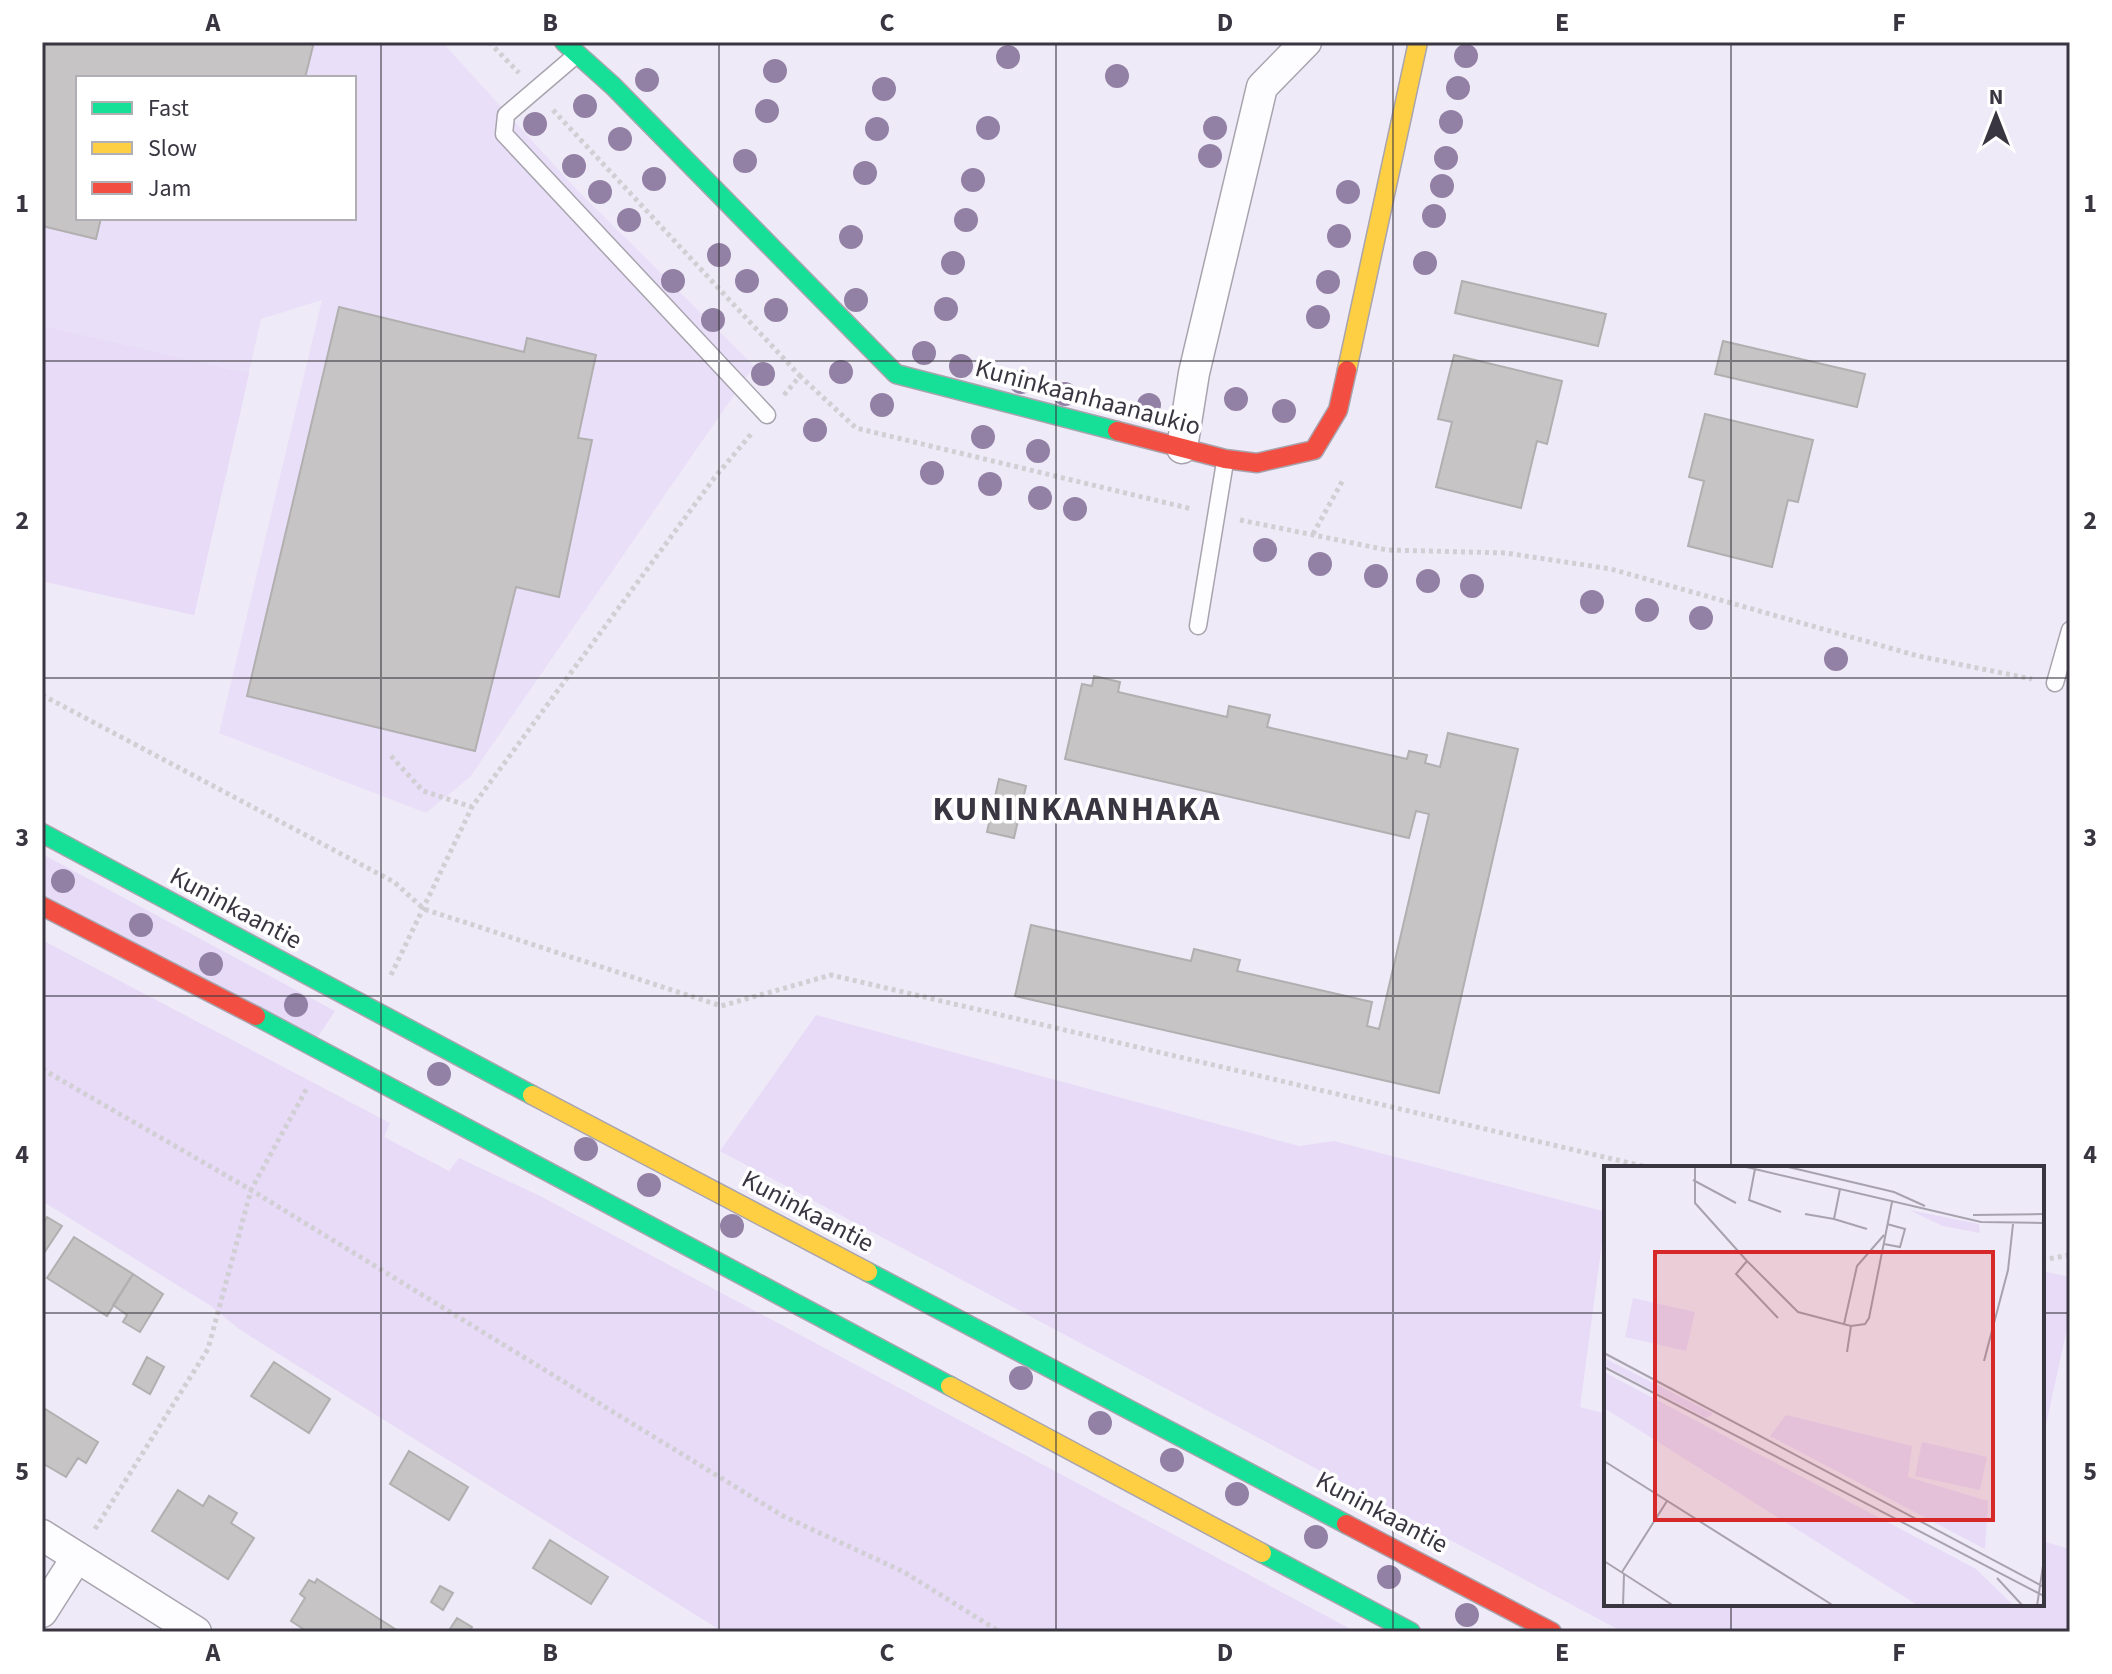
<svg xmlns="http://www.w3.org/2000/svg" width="2112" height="1674" font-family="'Source Sans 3',sans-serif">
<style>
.built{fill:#e9dff8;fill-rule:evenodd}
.green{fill:#e7dbf8}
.building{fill:#c6c4c4;stroke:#b1afb0;stroke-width:2}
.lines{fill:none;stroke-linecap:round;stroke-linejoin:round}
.lane-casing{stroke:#a8a4ae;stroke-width:19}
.street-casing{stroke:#a8a4ae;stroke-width:33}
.fast-casing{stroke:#a8a4ae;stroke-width:21}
.slow-casing{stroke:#a8a4ae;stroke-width:21}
.jam-casing{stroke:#a8a4ae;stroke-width:21}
.path{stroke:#d1cfd3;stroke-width:5;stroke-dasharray:4 4;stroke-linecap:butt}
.lane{stroke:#fdfcfe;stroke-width:16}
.street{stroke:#fdfcfe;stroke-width:30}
.fast{stroke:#16e098;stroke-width:18}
.slow{stroke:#ffcf43;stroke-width:18}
.jam{stroke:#f24e42;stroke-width:18}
.tree{fill:#9281a5}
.grid{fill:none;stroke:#3a3641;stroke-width:2;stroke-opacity:0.55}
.labels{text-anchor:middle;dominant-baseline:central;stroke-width:7;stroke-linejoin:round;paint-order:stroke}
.street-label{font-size:26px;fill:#3a3641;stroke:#fff}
.district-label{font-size:34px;font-weight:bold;letter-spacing:2px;fill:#3a3641;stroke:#fff}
.inset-road{fill:none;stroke:#a7a2ae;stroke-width:2}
.view{fill:#d62828;fill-opacity:0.15;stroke:#d62828;stroke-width:4}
.inset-edge{fill:none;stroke:#3a3641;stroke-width:4}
.neatline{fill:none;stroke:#3a3641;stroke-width:3}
.grid-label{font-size:26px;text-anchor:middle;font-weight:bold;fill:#3a3641}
</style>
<rect width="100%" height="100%" fill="#efeaf7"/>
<path class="built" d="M42 42H442L577 190 754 366 470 777 426 813 219 733 322 300 261 319 194 615 42 581ZM78 78H354V218H78Z"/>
<path class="green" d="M42 326 249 374 194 615 42 581Z
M42 854 335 1011 317 1038 42 894Z
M42 940 390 1123 384 1137 449 1171 459 1158 540 1196 1356 1632H723L239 1329 211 1306 42 1201Z
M816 1015 1299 1146 1334 1141 1606 1212 1580 1407 1606 1414V1604H2042V1541L2070 1549V1632H1623L720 1151Z
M2042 1271 2070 1277V1315L2042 1443Z"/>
<path class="building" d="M42 42H314L305 78H78V218H101L96 239 42 226Z
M1462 281 1606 314 1598 346 1455 313Z
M339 307 524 352 527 338 596 355 578 438 592 440 559 597 516 587 475 751 247 696Z
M1723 341 1865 374 1857 407 1715 374Z
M1454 355 1562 381 1547 444 1537 441 1521 508 1436 487 1452 422 1438 419Z
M1705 414 1813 440 1798 502 1788 500 1772 567 1688 546 1704 481 1689 477Z
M1094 676 1120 682 1118 692 1227 717 1229 706 1270 715 1267 727 1407 759 1409 751 1427 755 1425 763 1440 767 1448 733 1518 749 1439 1093 1015 996 1031 925 1191 961 1194 949 1240 960 1237 971 1372 1002 1367 1026 1379 1029 1429 814 1416 811 1409 838 1065 759 1082 684 1092 686Z
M999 779 1026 786 1014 838 987 832Z
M47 1217 62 1226 42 1256V1225Z
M74 1237 133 1274 107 1316 47 1278Z
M133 1274 163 1294 140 1332 123 1322 127 1315 113 1305Z
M147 1357 164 1367 150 1394 133 1384Z
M274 1362 330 1399 309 1433 251 1396Z
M42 1407 98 1442 86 1463 78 1458 66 1477 42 1463Z
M409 1451 468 1487 449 1520 390 1484Z
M178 1490 203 1506 209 1496 237 1513 231 1523 254 1538 228 1579 152 1531Z
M550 1540 608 1577 591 1604 533 1568Z
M317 1579 395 1629 393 1632H308L291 1621 305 1598 300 1594 309 1580 315 1583Z
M440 1586 453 1593 443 1610 431 1602Z
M457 1618 472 1627 469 1632H448Z"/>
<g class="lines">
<defs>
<path id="lane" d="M575 56 506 115 504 134 767 415
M1198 626 1225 462
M2055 683 2070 630"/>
<path id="street" d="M1182 448 1194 373 1262 87 1306 42
M42 1535 196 1632
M42 1612 77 1557"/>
<path id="fast" d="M564 42 613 86 896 374 1117 431
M42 833 532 1095
M256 1016 950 1386
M868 1272 1346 1524
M1262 1553 1411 1632"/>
<path id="slow" d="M1347 370 1418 42
M532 1095 868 1272
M950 1386 1262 1553"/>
<path id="jam" d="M1117 431 1225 459 1257 463 1314 450 1338 410 1347 370
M42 906 256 1016
M1346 1524 1552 1632"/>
</defs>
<use href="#lane" class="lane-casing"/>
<use href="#street" class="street-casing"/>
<use href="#fast" class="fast-casing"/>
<use href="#slow" class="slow-casing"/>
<use href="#jam" class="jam-casing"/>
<path class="path" d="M489 42 519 73
M553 110 800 376
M784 395 800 376 856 428 1192 509
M1240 520 1387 550 1506 553 1611 569 1918 656 2032 679
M1313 534 1343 480
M42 695 394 882 424 909 721 1006 831 975 1651 1168
M391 756 423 791 472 807
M391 975 472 807 715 477 752 433
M42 1069 251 1190 783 1516 904 1572 1000 1632
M2042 1260 2070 1255
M95 1529 208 1349 251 1190 307 1088"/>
<use href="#lane" class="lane"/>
<use href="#street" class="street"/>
<use href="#fast" class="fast"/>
<use href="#slow" class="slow"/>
<use href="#jam" class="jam"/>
</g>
<g class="tree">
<circle cx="1466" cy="56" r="12"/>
<circle cx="1008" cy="57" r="12"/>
<circle cx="775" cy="71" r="12"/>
<circle cx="1117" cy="76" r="12"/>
<circle cx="647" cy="80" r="12"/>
<circle cx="1458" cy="88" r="12"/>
<circle cx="884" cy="89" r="12"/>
<circle cx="585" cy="106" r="12"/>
<circle cx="767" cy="111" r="12"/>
<circle cx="1451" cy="122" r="12"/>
<circle cx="535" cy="124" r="12"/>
<circle cx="988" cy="128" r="12"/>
<circle cx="1215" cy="128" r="12"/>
<circle cx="877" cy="129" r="12"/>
<circle cx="620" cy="139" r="12"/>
<circle cx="1210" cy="156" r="12"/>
<circle cx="1446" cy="158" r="12"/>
<circle cx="745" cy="161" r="12"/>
<circle cx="574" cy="166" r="12"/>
<circle cx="865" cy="173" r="12"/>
<circle cx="654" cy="179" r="12"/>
<circle cx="973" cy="180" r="12"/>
<circle cx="1442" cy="186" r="12"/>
<circle cx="600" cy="192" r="12"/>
<circle cx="1348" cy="192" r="12"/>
<circle cx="1434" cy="216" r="12"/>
<circle cx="629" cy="220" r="12"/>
<circle cx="966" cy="220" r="12"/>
<circle cx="1339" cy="236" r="12"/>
<circle cx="851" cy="237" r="12"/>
<circle cx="719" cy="255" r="12"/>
<circle cx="953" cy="263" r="12"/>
<circle cx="1425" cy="263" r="12"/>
<circle cx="673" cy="281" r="12"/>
<circle cx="747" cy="281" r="12"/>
<circle cx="1328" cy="282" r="12"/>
<circle cx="856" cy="300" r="12"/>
<circle cx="946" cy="309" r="12"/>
<circle cx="776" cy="310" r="12"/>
<circle cx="1318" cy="317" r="12"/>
<circle cx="713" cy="320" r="12"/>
<circle cx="924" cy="353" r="12"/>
<circle cx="961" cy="366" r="12"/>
<circle cx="841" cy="372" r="12"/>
<circle cx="763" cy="374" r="12"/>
<circle cx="1021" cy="382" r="12"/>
<circle cx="1065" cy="394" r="12"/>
<circle cx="1236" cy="399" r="12"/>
<circle cx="882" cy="405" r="12"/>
<circle cx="1149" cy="405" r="12"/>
<circle cx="1284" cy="411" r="12"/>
<circle cx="815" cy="430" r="12"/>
<circle cx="983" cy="437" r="12"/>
<circle cx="1038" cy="451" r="12"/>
<circle cx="932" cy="473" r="12"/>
<circle cx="990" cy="484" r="12"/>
<circle cx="1040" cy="498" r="12"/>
<circle cx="1075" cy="509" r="12"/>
<circle cx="1265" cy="550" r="12"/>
<circle cx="1320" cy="564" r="12"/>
<circle cx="1376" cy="576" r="12"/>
<circle cx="1428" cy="581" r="12"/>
<circle cx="1472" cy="586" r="12"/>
<circle cx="1592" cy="602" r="12"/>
<circle cx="1647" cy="610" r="12"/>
<circle cx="1701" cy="618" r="12"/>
<circle cx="1836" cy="659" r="12"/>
<circle cx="63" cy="881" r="12"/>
<circle cx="141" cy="925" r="12"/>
<circle cx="211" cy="964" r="12"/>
<circle cx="296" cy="1005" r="12"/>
<circle cx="439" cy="1074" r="12"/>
<circle cx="586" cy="1149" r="12"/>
<circle cx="649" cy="1185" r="12"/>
<circle cx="732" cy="1226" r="12"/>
<circle cx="1021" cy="1378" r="12"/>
<circle cx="1100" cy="1423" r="12"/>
<circle cx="1172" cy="1460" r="12"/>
<circle cx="1237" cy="1494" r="12"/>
<circle cx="1316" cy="1537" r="12"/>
<circle cx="1389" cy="1577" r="12"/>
<circle cx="1467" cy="1615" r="12"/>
</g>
<path class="grid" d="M381 42V1632M719 42V1632M1056 42V1632M1393 42V1632M1731 42V1168M42 361H2070M42 678H2070M42 996H2070M42 1313H1606M2042 1313H2070M1731 1604V1632"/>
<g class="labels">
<g class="street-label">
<text transform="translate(1088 397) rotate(15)">Kuninkaanhaanaukio</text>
<text transform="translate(236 908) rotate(28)">Kuninkaantie</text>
<text transform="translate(808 1211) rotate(28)">Kuninkaantie</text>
<text transform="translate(1382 1512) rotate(28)">Kuninkaantie</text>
</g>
<g class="district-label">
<text x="1077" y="809">KUNINKAANHAKA</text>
</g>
</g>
<g transform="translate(1604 1166)">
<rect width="440" height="440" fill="#efeaf7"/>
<path d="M305 44 375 58 376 67 339 60ZM29 132 91 146 82 185 21 171ZM0 192 108 247V249L102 252 0 199ZM0 206 372 403 410 440H315L0 242ZM182 249 308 280 304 311 384 335 381 383 166 270ZM318 276 383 291 376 324 311 310Z" fill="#e7dbf8"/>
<path class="inset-road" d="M91 0V37L143 95 194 146 247 160 261 158 265 152 288 36M138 0 377 56 440 57M180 0 290 26 321 40M151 3 145 34 177 46M89 14 132 37M236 23 230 53 263 63M201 48 230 53M369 49 440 48M280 78 296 81 301 63 283 58M143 95 132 108 174 152M240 158 253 100 280 69M243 186 247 160M0 187 440 421M380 195 404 104 409 58M0 201 440 430M0 295 230 440M0 395 70 440M18 406 63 335M393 412 419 440M19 440 20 408M433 440 440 393"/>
<path class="view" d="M51 86H389V354H51Z"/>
<rect width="440" height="440" class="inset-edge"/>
</g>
<rect width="2112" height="1674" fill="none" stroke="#ffffff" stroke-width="88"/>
<rect x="76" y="76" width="280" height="144" fill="#ffffff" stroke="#b0afb3" stroke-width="2"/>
<rect x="92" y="102" width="40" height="12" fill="#16e098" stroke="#b0afb3" stroke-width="2"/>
<text x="148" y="116" font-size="24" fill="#3a3641">Fast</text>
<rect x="92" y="142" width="40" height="12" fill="#ffcf43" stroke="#b0afb3" stroke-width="2"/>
<text x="148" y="156" font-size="24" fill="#3a3641">Slow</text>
<rect x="92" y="182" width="40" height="12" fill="#f24e42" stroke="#b0afb3" stroke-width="2"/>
<text x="148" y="196" font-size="24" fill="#3a3641">Jam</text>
<g transform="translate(1996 116)" stroke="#ffffff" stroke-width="6" paint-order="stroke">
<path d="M0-6L14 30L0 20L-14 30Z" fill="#3a3641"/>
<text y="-12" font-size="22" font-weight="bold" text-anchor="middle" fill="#3a3641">N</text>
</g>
<rect x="44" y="44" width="2024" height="1586" class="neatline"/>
<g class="grid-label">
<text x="213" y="31">A</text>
<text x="550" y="31">B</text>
<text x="887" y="31">C</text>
<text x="1225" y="31">D</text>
<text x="1562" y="31">E</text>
<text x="1899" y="31">F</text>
<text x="22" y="212">1</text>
<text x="2090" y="212">1</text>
<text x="22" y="529">2</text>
<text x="2090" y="529">2</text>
<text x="22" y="846">3</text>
<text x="2090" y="846">3</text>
<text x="22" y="1163">4</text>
<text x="2090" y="1163">4</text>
<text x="22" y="1480">5</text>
<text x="2090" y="1480">5</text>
<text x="213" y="1661">A</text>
<text x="550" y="1661">B</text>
<text x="887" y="1661">C</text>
<text x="1225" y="1661">D</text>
<text x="1562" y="1661">E</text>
<text x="1899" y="1661">F</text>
</g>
</svg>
